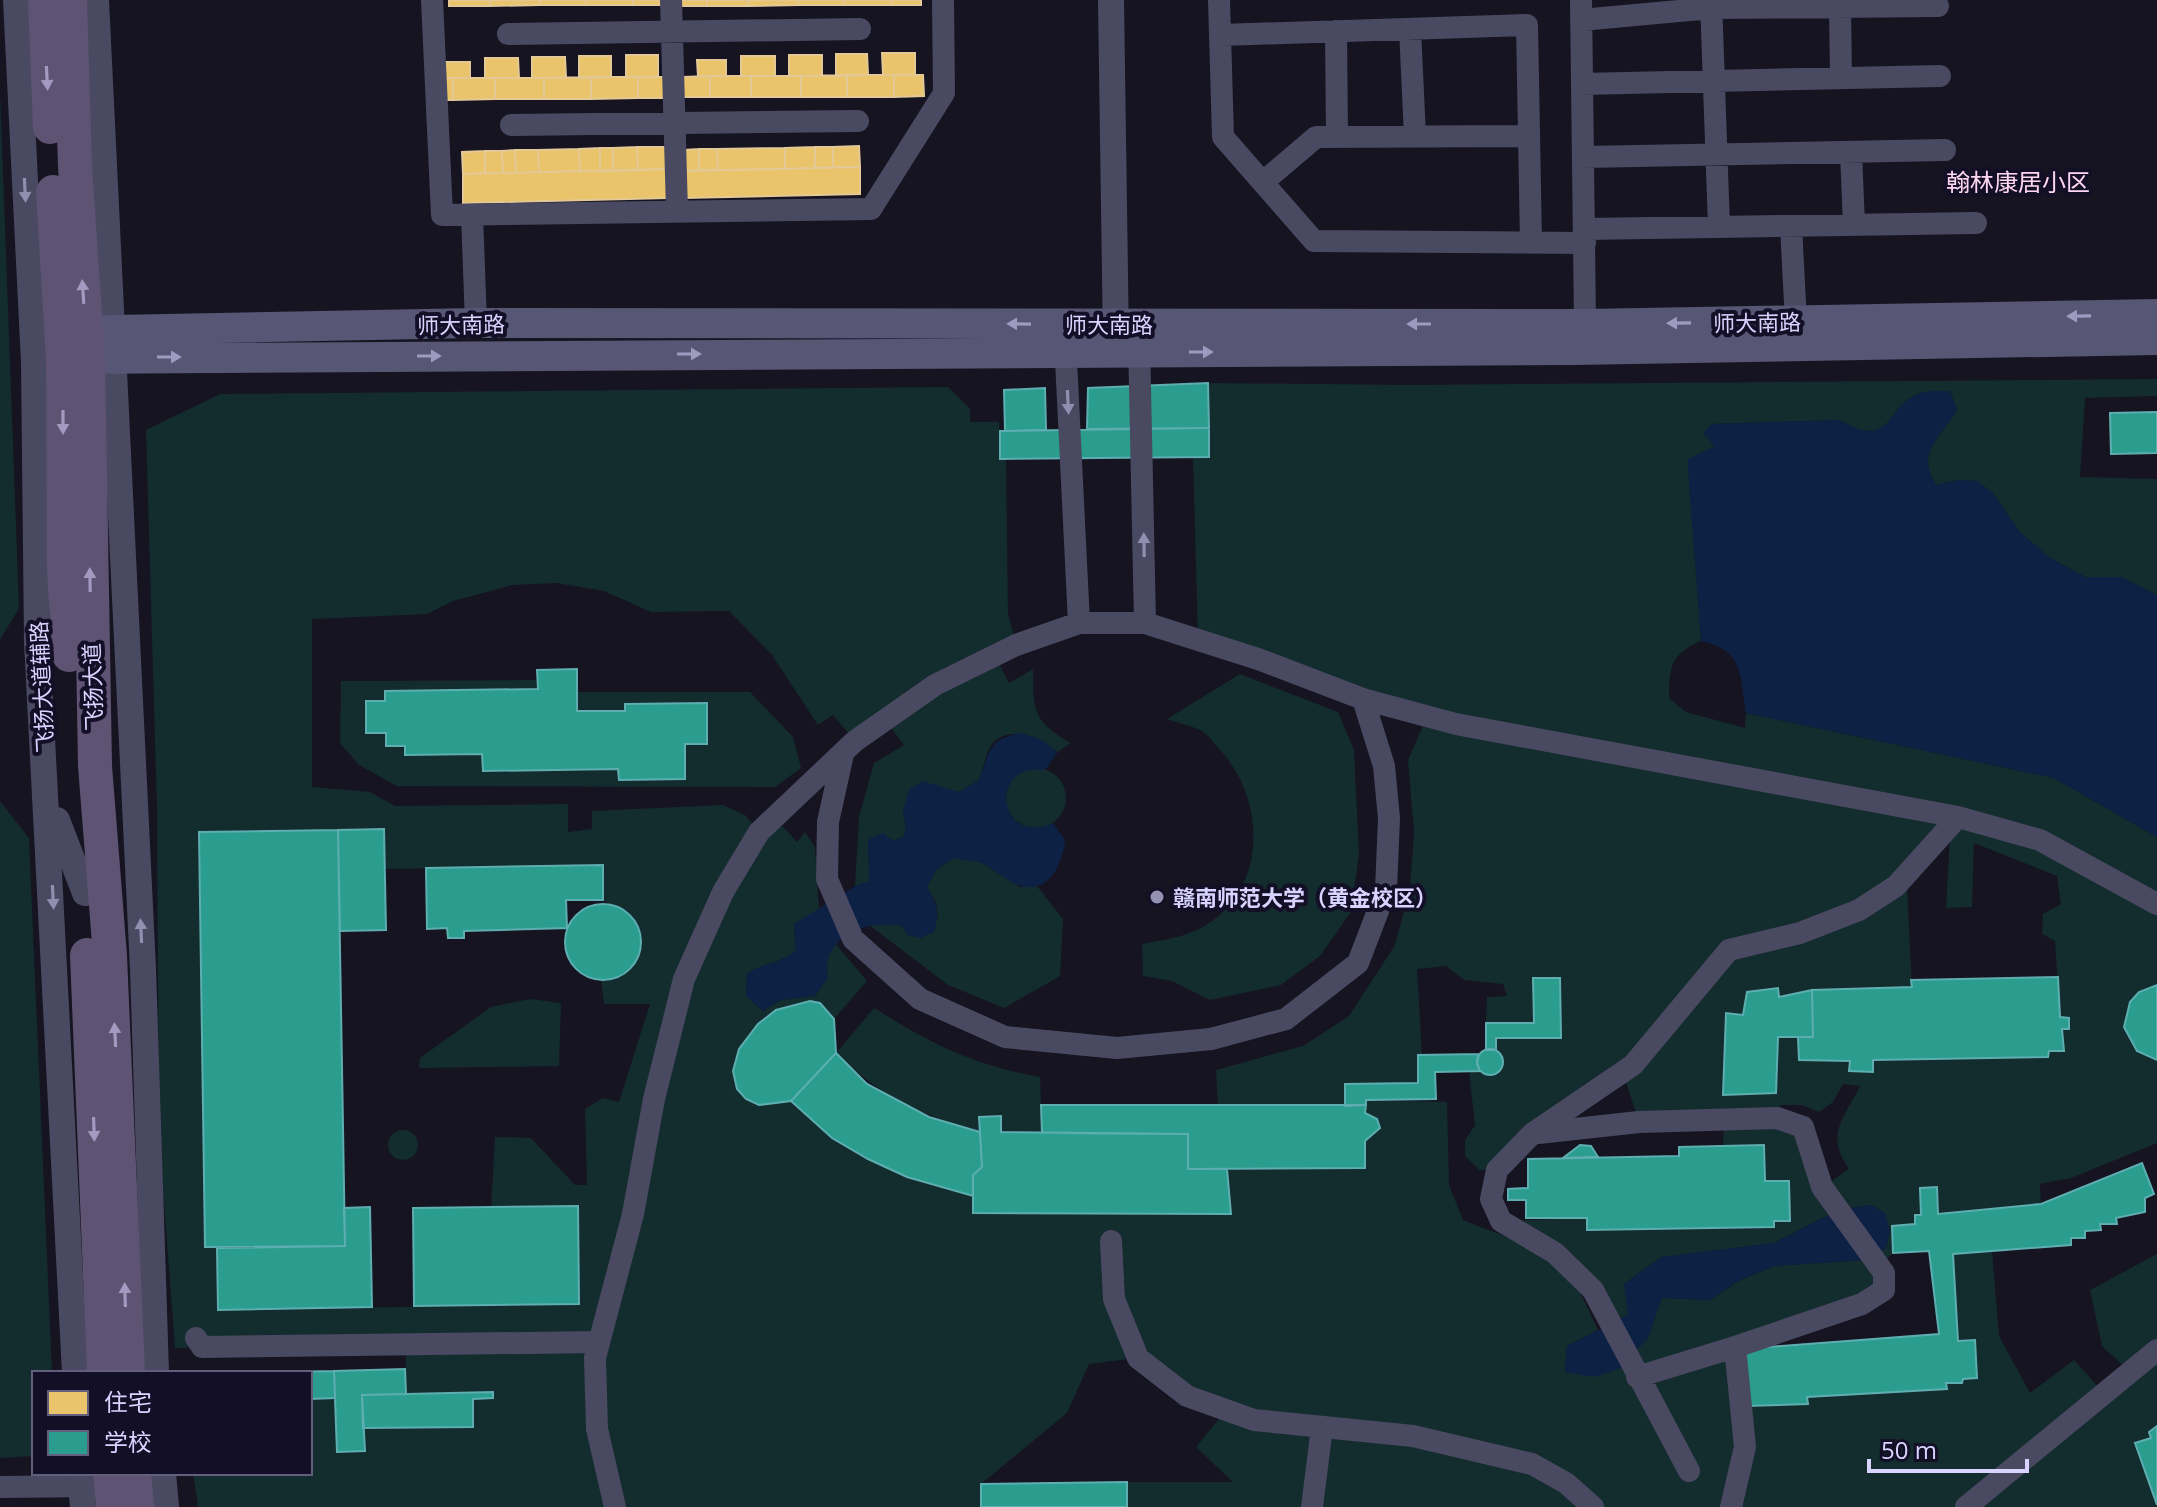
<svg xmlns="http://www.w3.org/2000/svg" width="2157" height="1507" font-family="'Open Sans','Noto Sans SC',sans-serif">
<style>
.green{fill:#132c2d;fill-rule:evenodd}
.water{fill:#0d2144}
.homes{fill:#e9c46a;stroke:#e4c997;stroke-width:2}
.schools{fill:#2a9d8f;stroke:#5eaeb1;stroke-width:2}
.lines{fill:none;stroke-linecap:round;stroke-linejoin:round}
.minor{stroke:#4a4962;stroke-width:22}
.tertiary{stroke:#4a4962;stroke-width:26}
.secondary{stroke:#575674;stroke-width:30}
.primary{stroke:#5e5373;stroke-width:34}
.oneway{fill:#a29ac0}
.oneway2{fill:#928eb0}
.oneway3{fill:#9e9bc0}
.poi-dot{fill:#9591b1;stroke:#130f26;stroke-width:3}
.labels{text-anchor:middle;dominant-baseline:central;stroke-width:8;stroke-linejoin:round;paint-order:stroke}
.street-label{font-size:22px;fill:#d9d4ff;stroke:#130f26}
.poi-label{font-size:22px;font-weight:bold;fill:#d9d4ff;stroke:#130f26;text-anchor:start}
.neighbourhood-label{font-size:24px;fill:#ffd6f0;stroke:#130f26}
</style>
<rect width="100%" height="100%" fill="#161421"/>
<path class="green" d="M0 91 19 608 0 640Z
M2157 379V396L2085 398 2080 477 2157 479V595L2121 577H2085L2050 558 2018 531 1994 494 1977 481 1958 480 1936 485C1915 451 1940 439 1957 410L1950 391C1942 391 1932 390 1924 392 1884 402 1896 453 1839 420L1712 424 1704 433 1715 446 1688 460 1701 641C1670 655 1670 665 1669 698L1686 712 1745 728 1746 713 2054 778 2157 837V985C2113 992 2117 1050 2157 1060V1143L2071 1178 2040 1184 2041 1204 1938 1214 1937 1187 1921 1188V1215H1915V1224L1892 1226 1893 1253 1879 1266 1884 1273V1290L1862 1304 1735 1348 1740 1408 1807 1404V1397L1946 1389V1383L1977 1378 1975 1340 1958 1341 1953 1254 1992 1251 1999 1336 2030 1393 2074 1360 2104 1393 2130 1372 2102 1346 2090 1290 2157 1254V1426L2149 1431 2151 1438 2135 1443 2157 1507H1127V1482H1233L1196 1447 1226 1410 1187 1396 1137 1358 1089 1364 1067 1413 981 1484V1507H198L193 1473H310V1399L335 1398 337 1452 364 1451 363 1428 473 1427V1399L492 1398 493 1393 406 1394V1345L175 1348 159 1137 157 809 146 430 220 394 948 387 970 409V422H999L1000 459H1006L1008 614 1016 645 995 656 1009 683 1033 669C1033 710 1033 722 1071 743L1058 752C1040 739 1012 723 992 744 986 752 983 771 978 781L959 792 922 782 910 790 903 811 906 829 903 837 893 841 883 834 868 840 870 881 855 886 859 817 874 763 904 745 884 718 855 741 833 715 818 725 772 655 729 611 651 612 604 591 556 583 513 585 453 601 427 614 312 619V787L370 792 395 806 568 804V832L592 829V811L723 805 745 815 759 832 774 817 797 842 805 832 815 847 819 909 794 924 796 950C782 964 763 962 747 974L746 996 763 1011 780 1000 815 996 828 977 825 963 835 943 867 981 834 1019C795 964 687 1067 759 1105L791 1101C852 1155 895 1174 973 1196L974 1213 1231 1214 1227 1169 1364 1168 1365 1141 1380 1128 1377 1119 1365 1113 1366 1100 1447 1102 1449 1185 1463 1220C1491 1232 1524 1241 1550 1257 1573 1272 1587 1306 1598 1330L1567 1346 1565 1371C1630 1385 1640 1349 1662 1298L1710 1300 1738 1281 1774 1266 1865 1260 1886 1248 1890 1231 1885 1214 1871 1205 1838 1210 1774 1243 1661 1257 1624 1284 1629 1315 1610 1324C1582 1269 1553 1252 1501 1221L1587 1218 1588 1230 1774 1227V1221L1790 1220 1789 1181H1765L1764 1145 1723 1146 1724 1121 1639 1122 1623 1073 1533 1133 1497 1170H1479L1465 1156V1140L1475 1125 1469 1071 1492 1076 1502 1069 1504 1061 1496 1050V1038L1561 1037 1560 978H1534V1023H1486L1487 997 1507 996 1503 984 1464 980 1446 966 1417 969 1422 1055 1418 1056V1083L1346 1084 1345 1106 1218 1105 1216 1070 1303 1046 1349 1016 1395 945 1410 888 1414 832 1408 760 1427 717 1363 699 1198 640 1193 456H1209L1208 383 1410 385ZM384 829 385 869 603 865V900C611 907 623 908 631 916 656 943 632 976 601 980L604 1004H650L619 1102 603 1098 585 1109 587 1185H575L531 1138 495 1137 491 1207 578 1206 579 1304 218 1310 217 1248 205 1247 199 832ZM1950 836 1946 908 1972 907 1974 843 2057 876 2061 904 2043 914 2042 934 2055 941 2060 1017 2069 1018V1029H2062L2064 1051H2049L2048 1057 1873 1060 1872 1072 1850 1071V1061L1799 1060 1798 1037H1778L1776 1093 1723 1095 1726 1014 1743 1015 1747 992 1777 988 1779 997 1812 990 1912 987 1907 887ZM1843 1084 1860 1086C1843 1120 1825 1135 1849 1169L1823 1187 1803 1127 1778 1118 1780 1105H1802L1819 1112 1833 1102Z
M1240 674 1338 712 1354 750 1359 854 1351 912 1320 956 1281 985 1210 1000 1172 981 1143 976 1142 944C1169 939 1194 936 1216 918 1269 876 1262 794 1219 749 1214 743 1208 735 1202 731 1192 726 1178 723 1167 719Z
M538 680V689L385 691V701H366V732L386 733 387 746 482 754 483 771 618 769 619 780 684 779 685 744H707V703L626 704 625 711H577V692H750L793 737 801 768 775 787 397 786 359 765 340 743 341 681Z
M1006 798a30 30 0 1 1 60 0a30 30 0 1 1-60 0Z
M0 801 29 838 52 1373H34V1456L0 1458Z
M953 858 981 862 1020 887 1037 886 1063 919 1060 976 1004 1008 948 985 869 925 879 921 902 926 938 918 936 903 927 887 936 870Z
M530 999 561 1003 559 1066 419 1068 420 1058 491 1007Z
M874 1008C933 1045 971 1064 1040 1077L1042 1133 1001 1132 1000 1116 979 1117 980 1132C920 1114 881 1097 836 1053Z
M388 1145a15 15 0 1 1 30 0a15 15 0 1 1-30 0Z"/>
<path class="water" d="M1950 391 1957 410C1941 438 1915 451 1936 485L1958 480 1977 481 1994 494 2019 531 2050 558 2085 577H2121L2157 595V837L2054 778 1746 713C1740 676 1744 650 1701 641L1688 470V459L1715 446 1703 433 1712 424 1839 420C1896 453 1884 402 1924 392 1932 390 1942 391 1950 391Z
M1020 733 1040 739 1058 752 1045 770C986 762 999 848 1053 823L1065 840C1063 864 1048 896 1018 885 1004 880 992 866 979 862 971 860 961 860 953 858L936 870 927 887C937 903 940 914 934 932L920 938 908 935 902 926C869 919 820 936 828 977L815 996 780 1000 763 1011 746 996 747 974C763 962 782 964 796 950L794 924 855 886 869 881 868 840 883 833 893 841 903 837 906 829 903 811 909 790 922 781 959 792 978 781C991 753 985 740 1020 733Z
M1871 1205 1885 1213 1890 1231 1886 1248 1865 1260 1774 1266 1738 1281 1710 1300 1662 1298 1648 1338 1619 1369 1593 1377 1565 1372 1567 1346 1628 1315 1624 1284 1661 1257 1774 1243 1838 1210Z"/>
<path class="homes" d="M449 0H490V6H449Z
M490 0H540V5L490 6Z
M540 0H586V5H540Z
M586 0H633V5H586Z
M633 0H663V5H633Z
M680 0H707V6H681Z
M707 0H748V6H707Z
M748 0H798V5L748 6Z
M798 0H844V5H798Z
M844 0H891V5H844Z
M891 0H921V5H891Z
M882 53H915V75H883Z
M836 54H867L868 75 836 76Z
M626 55H658V77H626Z
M789 55H822V76H789Z
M579 56H611V77L579 78Z
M741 56H775V76H741Z
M532 57H565L566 78H532Z
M485 58H518L519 78H485Z
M697 60H726V76H698Z
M440 62H470V78H441Z
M847 75V97H801V76Z
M847 75H894V97H847Z
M894 75H923L924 96 894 97Z
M710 76V97H683V77Z
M710 76H751V97H710Z
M751 76H801V97H751Z
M591 77V99H544V78Z
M591 77H638V98L591 99Z
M638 77H667V98H638Z
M441 78H453V100H441Z
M453 78H495V99L453 100Z
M495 78H544V99H495Z
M859 146 860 167H833V147Z
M637 147 638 170 613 171V148Z
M637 147H667L668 169 638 170Z
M815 147V168L785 169V148Z
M815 147H833V167L815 168Z
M600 148V171H580L579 149Z
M600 148H613V171H600Z
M785 148V169L718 170 717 149Z
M579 149 580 171 539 172 538 150Z
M699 149V170L684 171V150Z
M699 149H717L718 170H699Z
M515 150 516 173H503L502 151Z
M515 150H538L539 172 516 173Z
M485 151V173L463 174 462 152Z
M485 151H502L503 173H485Z
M860 167V194L685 198 684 171Z
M668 169V198L463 203V174Z"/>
<path class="schools" d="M1208 383 1209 428 1087 429 1088 388Z
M1045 388 1046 430 1005 431 1004 390Z
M2157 412V453L2111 454 2110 413Z
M1209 428V457L1000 459V431Z
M577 669V711H625V704L707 703V744H685V779L619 780 618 769 483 771 482 754 405 755V746H386V733H366V701H385V691L538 689 537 670Z
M384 829 386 930 340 931 338 830Z
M338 830 345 1246 205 1247 199 832Z
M603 865V900H566L567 928 464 931V938H448L447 928 427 929 426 868Z
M565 942a38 38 0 1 1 76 0a38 38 0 1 1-76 0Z
M2058 977 2060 1017 2069 1018V1029H2062L2064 1051H2049L2048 1057 1873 1060V1072L1849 1071 1850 1061 1799 1060 1798 1037H1813L1812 990 1912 987 1911 980Z
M1533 978H1560L1561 1038H1496V1050H1486V1023H1534Z
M2157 985V1060L2137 1051 2124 1027 2130 1002 2139 992Z
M1778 988 1779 997 1812 990 1813 1037H1778L1776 1093 1723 1095 1726 1013 1743 1015 1747 992Z
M810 1001 820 1003 834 1019 836 1053 791 1101 759 1105 746 1099 737 1089 733 1071 739 1049 758 1024 776 1010Z
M1477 1062a13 13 0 1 1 26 0a13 13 0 1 1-26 0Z
M836 1053 867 1084 929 1117 980 1132 982 1167 973 1175V1196L907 1177 868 1159 832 1138 791 1101Z
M1479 1054 1477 1063 1480 1071 1435 1072 1436 1099 1366 1100V1105L1345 1106V1084L1418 1083V1055Z
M1041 1105H1366L1365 1113 1377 1119 1380 1128 1365 1141V1168L1188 1169V1134L1042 1133Z
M1001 1116V1132L1188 1134V1169H1227L1231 1214 973 1213V1175L982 1167 979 1117Z
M1580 1145 1591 1146 1598 1157 1563 1158Z
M1764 1145 1765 1181H1789L1790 1221H1774V1227L1587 1230V1218H1526V1200H1508V1189L1528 1188V1159L1679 1156V1147Z
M2142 1163 2154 1194 2145 1198V1212L2116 1218 2117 1224H2100L2101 1230 2085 1231V1238H2071V1245L1953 1254 1958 1341 1975 1340 1977 1378 1963 1379 1962 1383H1946L1947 1389 1807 1397 1808 1404 1748 1406 1742 1349 1939 1334 1929 1251 1893 1253 1892 1226 1915 1224V1215H1921L1920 1188 1937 1187 1938 1214 2041 1204Z
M578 1206 579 1304 414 1306 413 1208Z
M370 1207 372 1307 218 1310 217 1248 345 1246 344 1208Z
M405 1369 406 1394 362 1395 365 1451 337 1452 334 1371Z
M334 1371 335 1398 310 1399V1373H222Z
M493 1392V1398L473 1399V1427L363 1428 362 1395Z
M2157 1426V1505L2135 1443 2151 1438 2149 1432Z
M1127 1482V1507H981V1484Z"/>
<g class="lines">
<path class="minor" d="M432 0 442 215 871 209 944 93 943 0
M671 0 677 211
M1219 0 1223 137 1314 241 1585 243
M1581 0 1585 324
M1711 0 1719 227
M1840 7 1841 78
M1581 20 1711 8 1938 6
M1410 29 1415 136
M1336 31 1337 137
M508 34 860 29
M1221 35 1527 25 1531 243
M1582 84 1940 76
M511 125 858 121
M1851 152 1854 225
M1584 157 1945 150
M1263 182 1316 137 1527 136
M472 215 476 323
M1791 226 1796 322
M1585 229 1976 223
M1065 340 1079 623
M1139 340 1145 623
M843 754 828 822 827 879 853 939 920 999 1005 1037 1117 1048 1211 1039 1286 1019 1358 963 1386 890 1389 818 1384 766 1363 699
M1538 1133 1639 1122 1777 1118 1803 1127 1822 1187 1884 1273V1290L1862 1304 1735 1347 1745 1447 1731 1507
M1111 1241 1114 1299 1138 1358 1187 1396 1254 1420 1413 1436 1532 1464 1566 1483 1593 1507
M196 1338 202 1347 599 1342
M1637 1377 1735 1347
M1689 1471 1593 1290 1555 1253 1501 1221 1491 1199 1497 1170 1533 1133 1633 1065 1729 950 1800 933 1859 910 1896 886 1958 817
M0 1487 98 1486
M615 1507 597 1429 595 1358 633 1214 654 1099 684 979 723 892 759 832 855 741 935 685 1016 645 1079 623H1145L1258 659 1363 699 1456 724 1958 817 2040 840 2157 904
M1312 1507 1322 1427
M1966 1507 2157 1350"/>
<path class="tertiary" d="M16 0 34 362 37 642 75 1373
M96 0 143 969 156 1373
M1111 0 1116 344
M57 820 85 893
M80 1473 83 1507
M163 1473 166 1507"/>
<path class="secondary" d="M63 331 476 323 1585 324 2157 314
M65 359 1574 350 2157 340"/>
<path class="primary" d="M45 0 50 127
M70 0 75 167 88 358 95 766 110 956 128 1373
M53 192 63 359 64 569 69 655
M87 955 104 1373
M110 1473 113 1507
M134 1473 137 1507"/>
</g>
<defs><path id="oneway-solid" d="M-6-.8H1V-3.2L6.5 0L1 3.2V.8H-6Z" transform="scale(2)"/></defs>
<g class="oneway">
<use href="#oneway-solid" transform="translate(47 78) rotate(87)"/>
<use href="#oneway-solid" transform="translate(83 292) rotate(-94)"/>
<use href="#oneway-solid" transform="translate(63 422) rotate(90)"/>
<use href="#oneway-solid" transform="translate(90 580) rotate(-91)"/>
<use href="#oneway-solid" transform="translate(115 1035) rotate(-93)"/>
<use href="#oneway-solid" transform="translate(94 1129) rotate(88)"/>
<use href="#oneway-solid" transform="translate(125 1295) rotate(-92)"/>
</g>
<g class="oneway2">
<use href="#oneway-solid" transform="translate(25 190) rotate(87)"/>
<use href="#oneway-solid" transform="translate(1068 402) rotate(87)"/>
<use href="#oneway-solid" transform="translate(1144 545) rotate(-91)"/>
<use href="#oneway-solid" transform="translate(53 897) rotate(87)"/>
<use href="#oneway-solid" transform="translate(141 931) rotate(-93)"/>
</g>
<g class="oneway3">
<use href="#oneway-solid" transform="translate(2079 316) rotate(179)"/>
<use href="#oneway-solid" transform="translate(1679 323) rotate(179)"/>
<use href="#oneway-solid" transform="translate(1019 324) rotate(-179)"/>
<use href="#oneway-solid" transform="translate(1419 324) rotate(180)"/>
<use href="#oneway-solid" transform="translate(1201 352)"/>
<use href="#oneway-solid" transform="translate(689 354)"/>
<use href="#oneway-solid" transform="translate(429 356)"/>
<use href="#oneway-solid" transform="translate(169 357)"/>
</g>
<circle class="poi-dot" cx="1157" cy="897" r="8"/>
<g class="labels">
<g class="street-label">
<text transform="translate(1757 322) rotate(-1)">师大南路</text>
<text transform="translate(461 324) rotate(-1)">师大南路</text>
<text x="1109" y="324">师大南路</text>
<text transform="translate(41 687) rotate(-93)">飞扬大道辅路</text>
<text transform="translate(92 687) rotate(-92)">飞扬大道</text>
</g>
<g class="poi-label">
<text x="1173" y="897">赣南师范大学（黄金校区）</text>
</g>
<g class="neighbourhood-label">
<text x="2018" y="181">翰林康居小区</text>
</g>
</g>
<rect x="32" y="1371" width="280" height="104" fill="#130f26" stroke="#625e7d" stroke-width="2"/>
<rect x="48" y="1391" width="40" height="24" fill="#e9c46a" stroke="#625e7d" stroke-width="2"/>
<text x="104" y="1411" font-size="24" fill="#d9d4ff">住宅</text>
<rect x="48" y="1431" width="40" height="24" fill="#2a9d8f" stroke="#625e7d" stroke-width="2"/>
<text x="104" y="1451" font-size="24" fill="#d9d4ff">学校</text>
<path d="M1869 1459v12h158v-12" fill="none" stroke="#d9d4ff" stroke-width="4"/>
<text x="1881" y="1459" font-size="24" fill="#d9d4ff" stroke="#130f26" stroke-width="6" paint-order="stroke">50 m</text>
</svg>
